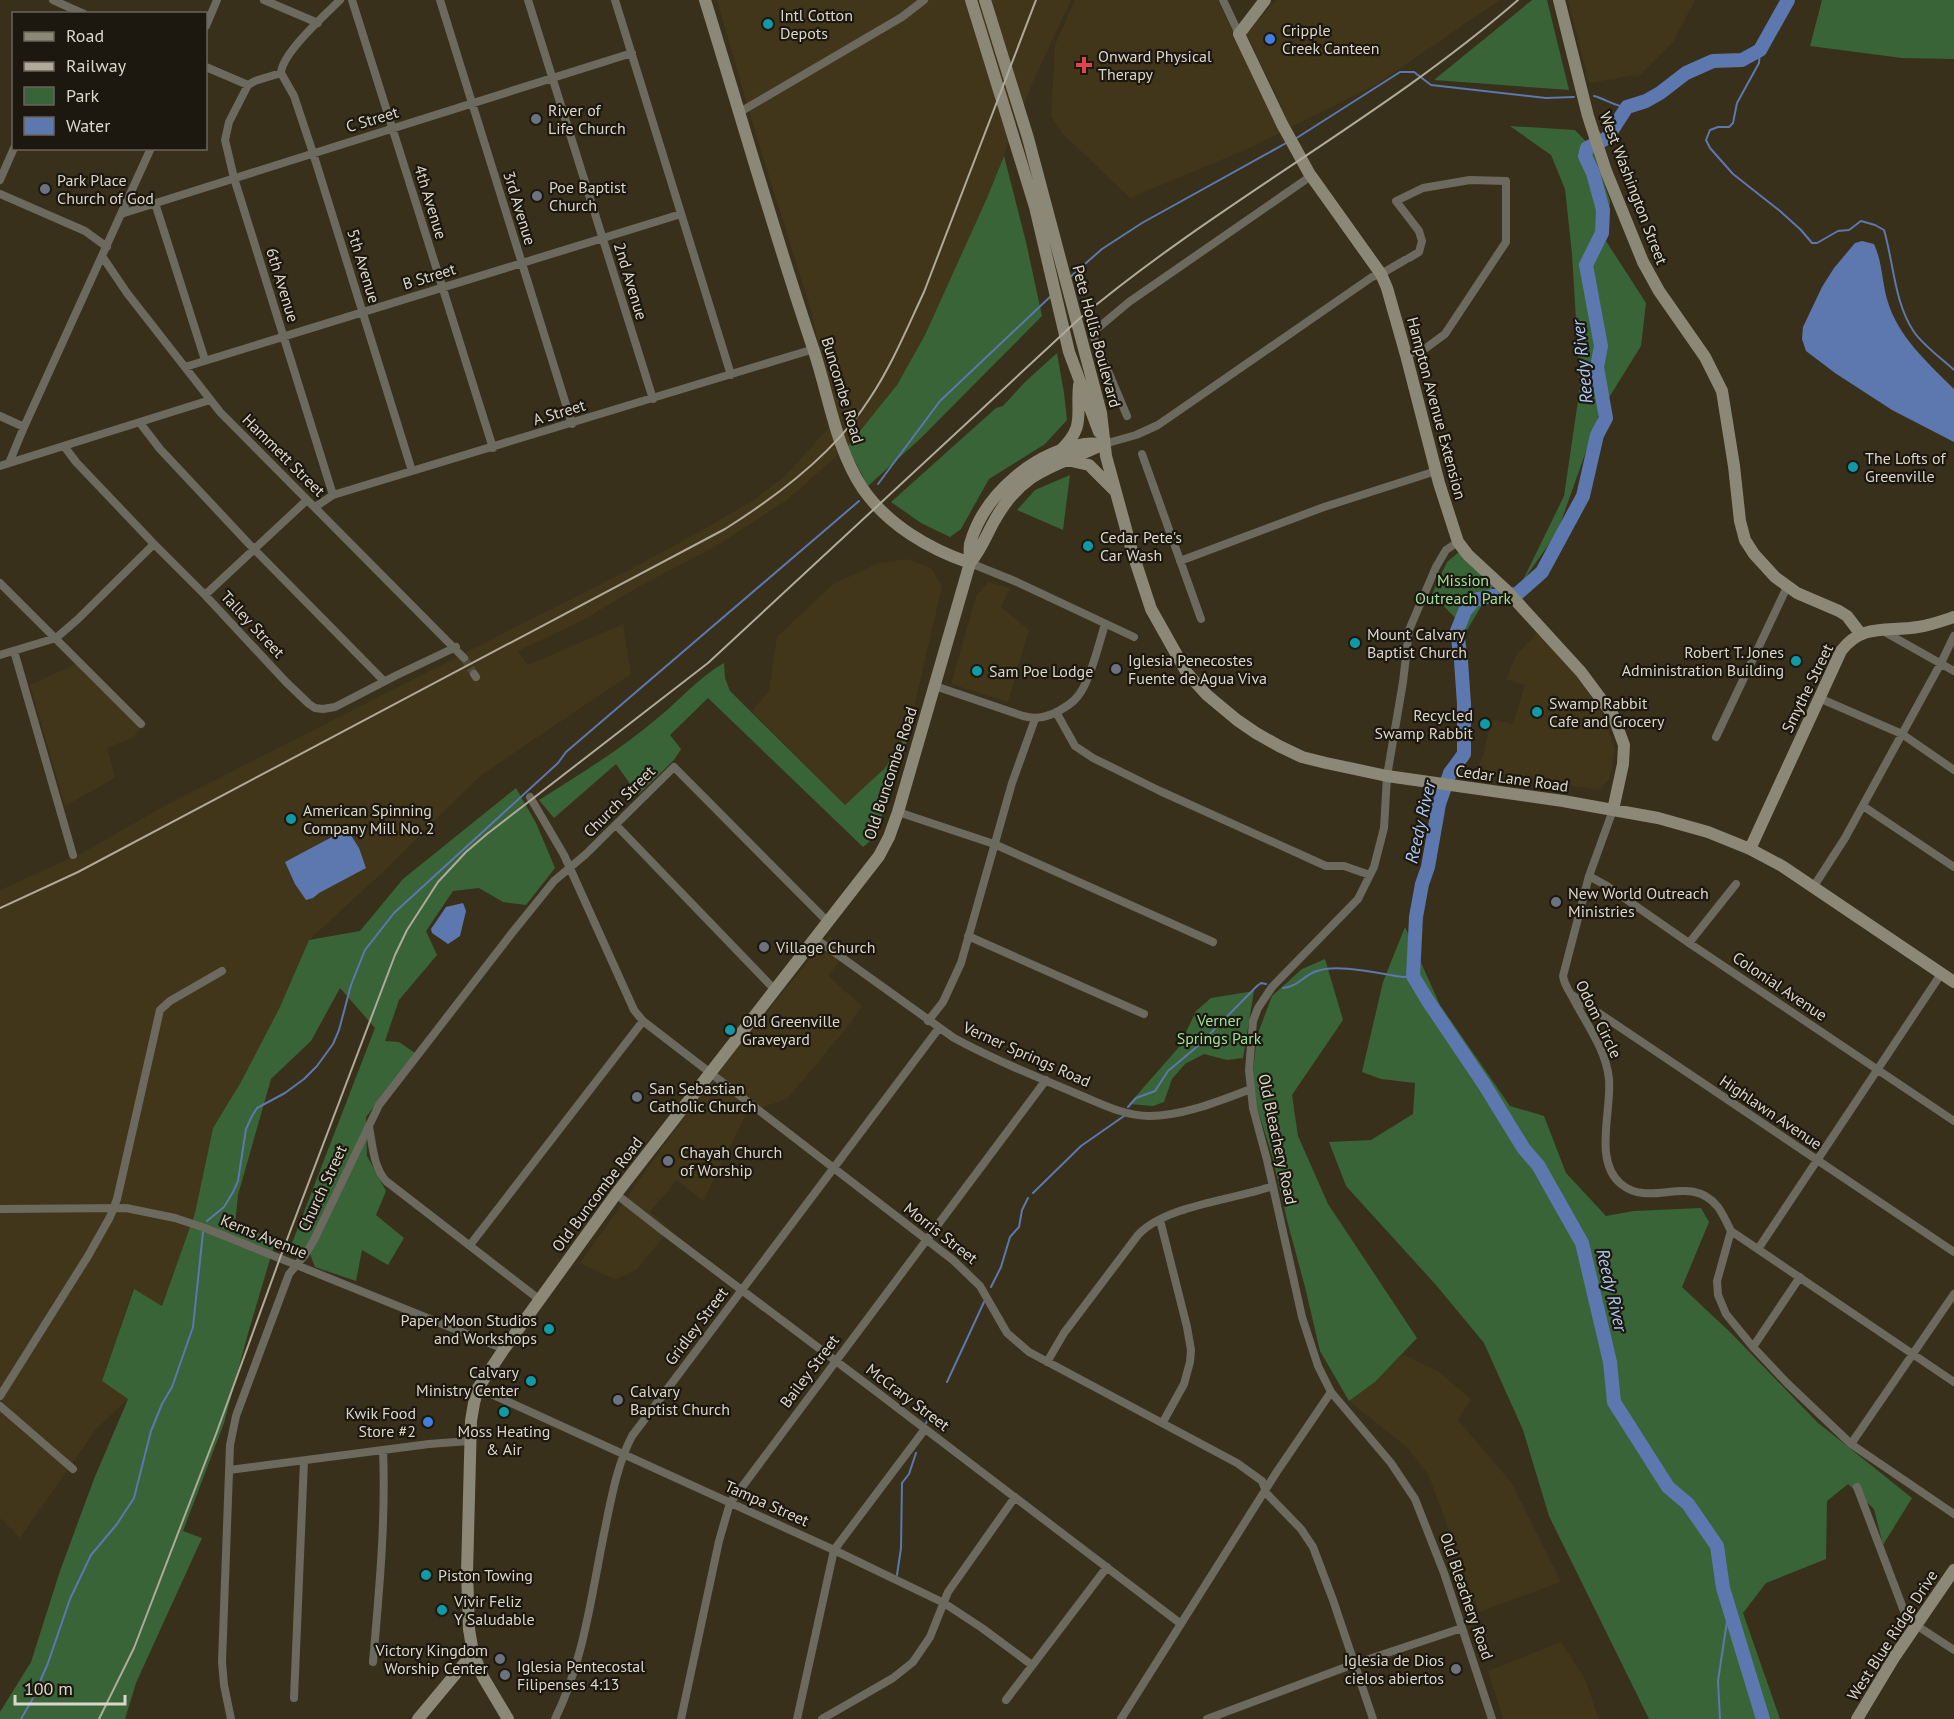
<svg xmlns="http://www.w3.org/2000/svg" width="1954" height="1719" font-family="'PT Sans',sans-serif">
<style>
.built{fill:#41361a}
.green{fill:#386438}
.water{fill:#5c78ae}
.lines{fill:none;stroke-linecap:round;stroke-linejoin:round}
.stream{stroke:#5c78ae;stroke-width:2}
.river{stroke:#5c78ae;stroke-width:14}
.street-tunnel{stroke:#504935;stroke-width:8;stroke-dasharray:8 4;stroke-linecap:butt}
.street{stroke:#6c695f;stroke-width:8}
.secondary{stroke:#8c8878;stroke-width:12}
.rail{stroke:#b0aa9b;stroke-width:2}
.culture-dot{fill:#0f9aa8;stroke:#1c180f;stroke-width:2}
.shop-dot{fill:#3f7fe0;stroke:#1c180f;stroke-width:2}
.health-dot{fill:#e0444e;stroke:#1c180f;stroke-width:2}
.worship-dot{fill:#6b7280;stroke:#1c180f;stroke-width:2}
.labels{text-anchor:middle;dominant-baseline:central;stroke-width:4.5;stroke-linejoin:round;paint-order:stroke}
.poi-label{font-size:16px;fill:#dbd6ca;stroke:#1c180f;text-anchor:start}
.street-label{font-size:16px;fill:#dbd6ca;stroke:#1c180f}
.park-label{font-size:16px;fill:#9de29b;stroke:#1c180f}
.water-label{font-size:18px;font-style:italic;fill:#afc8f7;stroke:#1c180f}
</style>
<rect width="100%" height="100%" fill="#38301b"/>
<path class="built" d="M717 0H1071L1032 84 987 198 925 335 897 385 847 447 787 500 716 546 640 586 583 620 518 651 528 665 623 624 631 674 481 775 383 872 309 940 280 1007 241 1083 213 1128 195 1213 162 1306 133 1289 102 1381 128 1399 97 1428 20 1538 0 1518V890L82 853 168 804 638 565 690 537 751 502 787 474 836 419 810 307 757 138Z
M1075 0H1217L1271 108 1282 107 1246 33 1276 0H1500L1377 84 1245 150 1130 198 1062 133 1051 116 1055 45Z
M1568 0H1695L1673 42 1641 74 1589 83Z
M907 559 931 568 942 586 913 712 903 739 885 768 845 806 752 711 769 691 777 637 833 584 879 563Z
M988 582 1010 588 1001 607 1029 630 1008 702 951 684 976 596Z
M1538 632 1584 685 1604 718 1615 749 1610 778 1599 790 1475 770 1484 755 1491 719 1513 724 1525 685 1506 679 1517 654Z
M78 663 142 724 134 737 107 748 115 778 65 806 30 685Z
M829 936 847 952 828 976 862 1006 850 1024 787 1099 747 1112 703 1201 677 1180 650 1212 670 1229 637 1269 616 1280 580 1263 710 1081Z
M1402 1354 1438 1371 1471 1399 1458 1420 1511 1482 1561 1582 1479 1612 1429 1476 1408 1448 1349 1401 1375 1382Z
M1561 1642 1585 1679 1599 1719H1503L1488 1671Z"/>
<path class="green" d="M1532 0H1547L1569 90 1434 80Z
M1822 0H1954V59L1902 58 1810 46Z
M1510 126 1575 130 1592 148 1610 201 1606 241 1646 303 1641 346 1600 412 1557 533 1522 582 1564 496 1580 387 1572 254 1565 189 1551 155Z
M1004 156 1026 242 1042 316 920 439 868 486 847 447 897 385 925 335 987 198Z
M1057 353 1064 393 1067 420 1045 444 989 479 961 529 950 537 921 523 891 502 996 408 1003 406 1025 382Z
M1070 475 1063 530 1017 510 1035 490Z
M1459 552 1494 585 1467 630 1432 594 1447 562Z
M724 663 725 678 730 691 845 805 885 768 903 739 907 741 875 837 863 847 708 698 670 735 681 749 674 760 638 795 616 764 554 818 539 800C580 774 623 748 660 716 682 698 699 677 724 663Z
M516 788 536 823 555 868 526 905 503 902 479 888 453 891 426 931 437 955 399 1000 385 1041 399 1042 415 1053 366 1117 367 1156 386 1191 376 1215 404 1238 388 1265 362 1250 356 1281 315 1267 310 1254 292 1243 375 1028 340 988 311 1041 271 1079 238 1195 235 1225 276 1239 249 1330 224 1423 183 1531 202 1538 136 1683 125 1719H0V1712L31 1662 60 1571 94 1479 128 1399 102 1381 134 1289 162 1306 195 1213 213 1128 241 1082 280 1007 309 940 360 931 403 879Z
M1405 927 1440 1005 1510 1106 1544 1116 1566 1173 1606 1216 1634 1211 1701 1208 1709 1222 1682 1287 1732 1334 1817 1422 1912 1498 1883 1545 1874 1509 1848 1484 1827 1501 1826 1559 1766 1583 1743 1613 1780 1719H1649L1549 1516 1523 1430 1484 1343 1436 1285 1346 1186 1329 1142 1371 1140 1413 1114 1415 1083 1381 1079 1362 1072 1383 982Z
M1325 959 1343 1020 1292 1095 1298 1136 1328 1204 1417 1338 1375 1382 1349 1401 1320 1351 1305 1287 1288 1224 1272 1155 1251 1089 1257 1036 1272 996 1302 969Z
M1254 991 1243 1058 1227 1060 1204 1054 1185 1064 1172 1079 1164 1102 1153 1106 1129 1104 1179 1047 1196 1011 1211 998Z"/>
<path class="water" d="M1862 241 1874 244C1882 261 1882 281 1887 299 1897 336 1928 363 1954 389V442L1892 410 1835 373 1806 351 1802 339 1803 327 1822 287 1834 268 1855 243Z
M347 829 359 848 366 868 319 893 313 898 306 900 295 884 285 862Z
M463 903 466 911 460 936 448 944 432 933 431 929 446 907Z"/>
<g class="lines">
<path class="stream" d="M1760 50 1759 63 1737 103 1733 123 1729 127H1718L1710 130 1706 140 1710 148 1733 174 1780 211 1801 230 1812 243H1817L1838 231 1849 230 1861 221 1875 225 1884 230C1894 264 1894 302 1914 332 1923 345 1942 359 1954 370
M1594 96C1606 99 1616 107 1627 107
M1295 139 1400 72H1414L1431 85 1546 98 1574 97
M1069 278 1102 249 1142 223 1288 142
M878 484 940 401 1052 295
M1283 988C1300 986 1302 976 1317 971 1337 963 1380 974 1403 977L1413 976
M1128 1107 1136 1098 1155 1091 1168 1071 1199 1045 1257 986 1261 983 1266 984
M1033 1193 1081 1146 1124 1116
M207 1221 224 1207 233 1192 238 1181 246 1129 252 1116 257 1108 285 1093 304 1079 317 1066 333 1044 339 1030 351 985 365 950 394 913 558 763 566 752 859 501
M991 1287 1001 1267 1010 1237 1019 1227 1022 1210 1028 1198
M947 1382 984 1302
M926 1423 933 1412
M897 1575 901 1548 902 1483 909 1474 916 1453
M21 1719 32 1700 48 1663 70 1599 91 1555 117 1524 134 1498 151 1431 162 1404 172 1387 193 1327 203 1232
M1720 1719 1718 1681 1729 1608"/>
<path class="river" d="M1763 1719 1723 1588 1717 1546 1688 1504 1668 1487 1614 1402 1610 1362 1582 1243 1538 1165 1524 1149 1484 1084 1428 1001 1413 976 1416 917 1422 884 1428 867 1439 804 1450 773 1464 754V704L1461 661 1457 631 1465 611 1474 600 1492 596 1517 594 1542 572 1583 496 1597 435 1606 418 1597 367 1601 346 1586 265 1602 233 1603 210 1593 173 1585 156 1587 148 1607 138 1627 107 1646 101 1660 93 1686 73 1713 61 1742 60 1760 50 1788 0"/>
<path class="street-tunnel" d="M464 658 474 674"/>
<path class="street" d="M53 0 84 14
M264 0 318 23
M352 0 493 448
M440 0 572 424
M528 0 653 399
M615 0 731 375
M1223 0 1239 34
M206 26 217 0
M206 67 248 85
M281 73 255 81 248 85 229 122 225 140 234 178 333 495
M281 73 294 96 313 153 412 471
M281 73C282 53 325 15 340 0
M740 112 902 17 924 0
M0 180 14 148
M0 194 85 231 107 247
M155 203 205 360
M121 214 632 53
M102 256 127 293 220 412 464 658
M1406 355 1426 348 1445 334 1506 242V181L1470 180 1423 188 1396 201 1419 231 1422 241 1419 252 1409 258
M185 367 681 214
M0 416 24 427
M1127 416 1092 333 1129 302 1311 176
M140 423 160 449 249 544 384 681
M1104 444 1136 435 1158 425 1372 277 1381 274 1405 260
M64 446 76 462 154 544 205 595 286 682 309 704 315 708 323 709 335 707 395 676 456 647
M1142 454 1201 619
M9 463 24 427 151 148
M0 466 210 400
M315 507 333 495 814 349
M1458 542 1446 550 1436 567 1409 630 1403 682 1387 776 1384 828 1374 867 1358 899 1272 987 1258 1008 1253 1021 1249 1070 1253 1108 1267 1160 1302 1317 1318 1366 1331 1392 1391 1463 1415 1499 1444 1573 1492 1719
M1180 561 1324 507 1436 471
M970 563 1017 582 1134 637
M0 583 141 724
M205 595 307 500
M1883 631 1954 671
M14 651 73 855
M0 655 56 638 77 620 154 544
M474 674 476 677
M935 686 1023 716C1035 719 1043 718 1055 713 1064 708 1072 704 1078 696 1090 681 1099 644 1105 624
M1819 698 1902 734 1954 770
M1056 712 1075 746 1093 758 1160 791 1326 866H1344L1370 875
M1716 737 1787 587
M530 797 564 855 634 1010 643 1021 953 1260 980 1286 1007 1333 1029 1352 1237 1463 1262 1481 1267 1494 1301 1529 1313 1547 1333 1600 1373 1719
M1863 806 1954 867
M1613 810 1589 876 1563 976C1565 987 1569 990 1574 1000 1587 1025 1606 1050 1609 1079 1612 1110 1593 1161 1621 1184 1651 1209 1690 1172 1718 1207 1723 1214 1727 1223 1731 1231L1954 1382
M898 812 994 844 1213 942
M616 825 775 990
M1589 876 1607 886 1689 943 1954 1121
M1814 886 1845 838 1941 663 1954 636
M968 936 1144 1014
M816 939 954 1038C993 1059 1034 1076 1075 1093 1098 1102 1123 1116 1149 1116 1183 1116 1219 1101 1251 1089
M1689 943 1736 884
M1572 995 1954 1252
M928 1021 943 1002 961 963 1012 783 1035 719
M369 1127C373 1146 373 1166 386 1181L540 1300
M616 1194 662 1230 869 1386 1181 1624
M0 1209 126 1208 175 1218 205 1228 504 1349
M1160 1220 1187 1327 1191 1350 1190 1362 1184 1384 1163 1422
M1731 1231 1717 1281 1718 1295 1726 1314 1753 1347 1787 1383 1851 1444 1954 1514
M470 1245 643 1021
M1758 1249 1941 974
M1753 1347 1800 1277
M1047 1362 1064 1333 1138 1235C1166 1205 1234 1200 1273 1186
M478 1388 834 1550 944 1603 982 1628 1032 1665
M0 1396 88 1256 110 1217 117 1199 160 1010 170 1001 222 971
M0 1406 73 1469
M1851 1444 1954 1294
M229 1470 429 1444 470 1441
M1857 1487 1904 1611 1916 1625 1954 1650
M373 1662C379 1592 386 1521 383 1450
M294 1698 304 1461
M1006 1700 1107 1567
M231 1719 224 1685 222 1662 230 1445 236 1416 289 1274 305 1255 314 1240 379 1105 512 933 554 881 586 854 674 767 828 922
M555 1719C585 1658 592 1590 606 1524 612 1494 618 1463 632 1436L939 1028
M681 1719 719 1541 730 1503 1046 1080
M797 1719 834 1550 925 1429
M822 1719 893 1678 913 1662 930 1637 948 1592 1015 1497
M1121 1719 1276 1473 1331 1392
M1207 1719 1354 1664 1462 1628"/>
<path class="secondary" d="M705 0C741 116 774 233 813 348 829 395 835 447 863 489 888 525 929 549 970 563
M971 0 1035 207 1069 352 1099 432
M985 0 1028 138 1101 413 1106 456 1132 551 1151 609 1187 673 1207 695 1237 720 1256 733 1279 746 1302 757 1326 763 1387 776 1563 801 1658 818 1708 832 1750 849 1782 866 1954 982
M1265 0 1239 34 1282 124 1309 173 1381 274 1387 288 1406 355 1439 483 1458 542 1468 555 1508 592 1581 672 1613 715 1624 745 1623 764 1613 810
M1559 0 1588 116 1606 171 1643 262 1659 291 1705 357 1722 391 1734 466 1740 521 1745 540 1754 554 1775 577 1797 593 1839 611 1847 616 1860 633
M1060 451C1086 426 1076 416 1079 385
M1067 460 1089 465 1114 490
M970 563C982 549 987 533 996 518 1023 471 1052 468 1097 447
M1750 849 1841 651C1862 623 1887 632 1918 627 1931 625 1942 621 1954 617
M418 1719 473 1653
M508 1719 483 1677 473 1653 469 1629 467 1573 471 1421 474 1403 478 1388 504 1349 616 1194 879 856 889 837 898 812 970 563C970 557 969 550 970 544 984 494 1034 452 1085 444 1091 443 1098 444 1104 444
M1857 1719 1895 1656 1954 1570"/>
<path class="rail" d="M0 908 78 872 725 529C779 495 836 452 870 398 892 365 907 328 924 292L1036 0
M99 1719 134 1648 216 1434 280 1258 395 955 407 930 438 882 466 852 487 834 708 663 1079 319C1218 202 1381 119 1518 0"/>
</g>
<g class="culture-dot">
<circle cx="768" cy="24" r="6"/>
<circle cx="1853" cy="467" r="6"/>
<circle cx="1088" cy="546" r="6"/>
<circle cx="1355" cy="643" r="6"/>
<circle cx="1796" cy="661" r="6"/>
<circle cx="977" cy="671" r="6"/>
<circle cx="1537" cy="712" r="6"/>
<circle cx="1485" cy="724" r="6"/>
<circle cx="291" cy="819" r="6"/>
<circle cx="730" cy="1030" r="6"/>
<circle cx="549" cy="1329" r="6"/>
<circle cx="531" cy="1381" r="6"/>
<circle cx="504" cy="1412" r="6"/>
<circle cx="426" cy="1575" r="6"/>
<circle cx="442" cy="1610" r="6"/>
</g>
<g class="shop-dot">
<circle cx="1270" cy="39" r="6"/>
<circle cx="428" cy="1422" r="6"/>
</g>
<path class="health-dot" d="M1081 56h6v6h6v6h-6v6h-6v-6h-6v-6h6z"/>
<g class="worship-dot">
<circle cx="536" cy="119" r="6"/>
<circle cx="45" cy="189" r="6"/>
<circle cx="537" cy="196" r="6"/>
<circle cx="1116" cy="669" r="6"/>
<circle cx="1556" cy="902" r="6"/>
<circle cx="764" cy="947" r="6"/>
<circle cx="637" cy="1097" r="6"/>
<circle cx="668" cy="1161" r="6"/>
<circle cx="618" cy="1400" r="6"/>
<circle cx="500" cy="1659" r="6"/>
<circle cx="1456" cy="1669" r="6"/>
<circle cx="505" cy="1675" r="6"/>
</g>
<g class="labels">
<g class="poi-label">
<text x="780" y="15">Intl Cotton<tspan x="780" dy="18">Depots</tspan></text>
<text x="1282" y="30">Cripple<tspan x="1282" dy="18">Creek Canteen</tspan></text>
<text x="1098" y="56">Onward Physical<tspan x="1098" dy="18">Therapy</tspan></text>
<text x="548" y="110">River of<tspan x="548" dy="18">Life Church</tspan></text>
<text x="57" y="180">Park Place<tspan x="57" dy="18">Church of God</tspan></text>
<text x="549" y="187">Poe Baptist<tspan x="549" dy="18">Church</tspan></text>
<text x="1865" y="458">The Lofts of<tspan x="1865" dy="18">Greenville</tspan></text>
<text x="1100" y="537">Cedar Pete's<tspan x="1100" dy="18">Car Wash</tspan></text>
<text x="1367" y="634">Mount Calvary<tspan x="1367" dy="18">Baptist Church</tspan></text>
<text x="1784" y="652" text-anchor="end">Robert T. Jones<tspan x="1784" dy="18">Administration Building</tspan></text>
<text x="1128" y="660">Iglesia Penecostes<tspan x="1128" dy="18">Fuente de Agua Viva</tspan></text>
<text x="989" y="671">Sam Poe Lodge</text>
<text x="1549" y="703">Swamp Rabbit<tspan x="1549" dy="18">Cafe and Grocery</tspan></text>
<text x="1473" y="715" text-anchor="end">Recycled<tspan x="1473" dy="18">Swamp Rabbit</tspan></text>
<text x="303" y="810">American Spinning<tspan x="303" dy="18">Company Mill No. 2</tspan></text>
<text x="1568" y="893">New World Outreach<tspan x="1568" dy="18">Ministries</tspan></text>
<text x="776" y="947">Village Church</text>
<text x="742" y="1021">Old Greenville<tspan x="742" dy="18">Graveyard</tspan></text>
<text x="649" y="1088">San Sebastian<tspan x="649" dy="18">Catholic Church</tspan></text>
<text x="680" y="1152">Chayah Church<tspan x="680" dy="18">of Worship</tspan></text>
<text x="537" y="1320" text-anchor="end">Paper Moon Studios<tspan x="537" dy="18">and Workshops</tspan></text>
<text x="519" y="1372" text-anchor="end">Calvary<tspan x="519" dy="18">Ministry Center</tspan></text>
<text x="630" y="1391">Calvary<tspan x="630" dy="18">Baptist Church</tspan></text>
<text x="416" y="1413" text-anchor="end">Kwik Food<tspan x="416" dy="18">Store #2</tspan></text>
<text x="504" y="1431" text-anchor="middle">Moss Heating<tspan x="504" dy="18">&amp; Air</tspan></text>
<text x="438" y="1575">Piston Towing</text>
<text x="454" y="1601">Vivir Feliz<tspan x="454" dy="18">Y Saludable</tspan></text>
<text x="488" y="1650" text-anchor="end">Victory Kingdom<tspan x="488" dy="18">Worship Center</tspan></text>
<text x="1444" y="1660" text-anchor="end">Iglesia de Dios<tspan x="1444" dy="18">cielos abiertos</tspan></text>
<text x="517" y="1666">Iglesia Pentecostal<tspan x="517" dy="18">Filipenses 4:13</tspan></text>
</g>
<g class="street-label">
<text transform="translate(372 119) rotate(-17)">C Street</text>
<text transform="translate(1634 188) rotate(69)">West Washington Street</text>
<text transform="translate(431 202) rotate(73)">4th Avenue</text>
<text transform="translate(520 208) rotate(73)">3rd Avenue</text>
<text transform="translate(364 266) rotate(73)">5th Avenue</text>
<text transform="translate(429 276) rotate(-17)">B Street</text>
<text transform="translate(631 281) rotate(73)">2nd Avenue</text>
<text transform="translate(283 285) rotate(73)">6th Avenue</text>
<text transform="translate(1097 336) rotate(75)">Pete Hollis Boulevard</text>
<text transform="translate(843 390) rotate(73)">Buncombe Road</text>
<text transform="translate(1437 408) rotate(75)">Hampton Avenue Extension</text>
<text transform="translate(559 412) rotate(-17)">A Street</text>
<text transform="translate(284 455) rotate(45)">Hammett Street</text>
<text transform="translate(253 624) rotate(47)">Talley Street</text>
<text transform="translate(1807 688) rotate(-64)">Smythe Street</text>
<text transform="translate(890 773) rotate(-72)">Old Buncombe Road</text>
<text transform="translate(1512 778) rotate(8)">Cedar Lane Road</text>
<text transform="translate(619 801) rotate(-45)">Church Street</text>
<text transform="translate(1780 986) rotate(34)">Colonial Avenue</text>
<text transform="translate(1599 1019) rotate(64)">Odom Circle</text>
<text transform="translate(1027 1054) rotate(24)">Verner Springs Road</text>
<text transform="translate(1771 1112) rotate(34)">Highlawn Avenue</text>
<text transform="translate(1278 1139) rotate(78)">Old Bleachery Road</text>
<text transform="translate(322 1188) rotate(-65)">Church Street</text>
<text transform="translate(597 1194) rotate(-53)">Old Buncombe Road</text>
<text transform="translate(941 1233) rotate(38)">Morris Street</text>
<text transform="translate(264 1236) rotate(22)">Kerns Avenue</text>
<text transform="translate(696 1326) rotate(-53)">Gridley Street</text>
<text transform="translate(809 1371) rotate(-53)">Bailey Street</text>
<text transform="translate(908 1397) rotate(37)">McCrary Street</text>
<text transform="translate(767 1503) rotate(24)">Tampa Street</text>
<text transform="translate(1467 1596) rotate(71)">Old Bleachery Road</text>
<text transform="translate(1892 1635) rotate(-57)">West Blue Ridge Drive</text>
</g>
<g class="park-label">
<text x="1463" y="580">Mission<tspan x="1463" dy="18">Outreach Park</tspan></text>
<text x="1219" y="1020">Verner<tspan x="1219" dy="18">Springs Park</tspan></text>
</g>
<g class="water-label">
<text transform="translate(1582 362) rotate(-96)">Reedy River</text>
<text transform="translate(1420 822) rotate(-77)">Reedy River</text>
<text transform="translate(1612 1290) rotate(77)">Reedy River</text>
</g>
</g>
<rect x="12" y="12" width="195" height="138" fill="#1c180f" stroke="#68645a" stroke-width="1.5"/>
<rect x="24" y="32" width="30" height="9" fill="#8c8878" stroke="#68645a" stroke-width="1.5"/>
<text x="66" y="42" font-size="18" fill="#dbd6ca">Road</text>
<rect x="24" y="62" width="30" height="9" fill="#b0aa9b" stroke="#68645a" stroke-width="1.5"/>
<text x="66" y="72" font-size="18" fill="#dbd6ca">Railway</text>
<rect x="24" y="87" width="30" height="18" fill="#386438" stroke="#68645a" stroke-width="1.5"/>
<text x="66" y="102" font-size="18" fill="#dbd6ca">Park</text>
<rect x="24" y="117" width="30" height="18" fill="#5c78ae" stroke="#68645a" stroke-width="1.5"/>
<text x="66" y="132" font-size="18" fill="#dbd6ca">Water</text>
<path d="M15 1695v9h110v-9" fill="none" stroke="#dbd6ca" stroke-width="3"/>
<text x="24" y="1695" font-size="18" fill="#dbd6ca" stroke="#1c180f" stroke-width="4.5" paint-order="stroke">100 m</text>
</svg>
